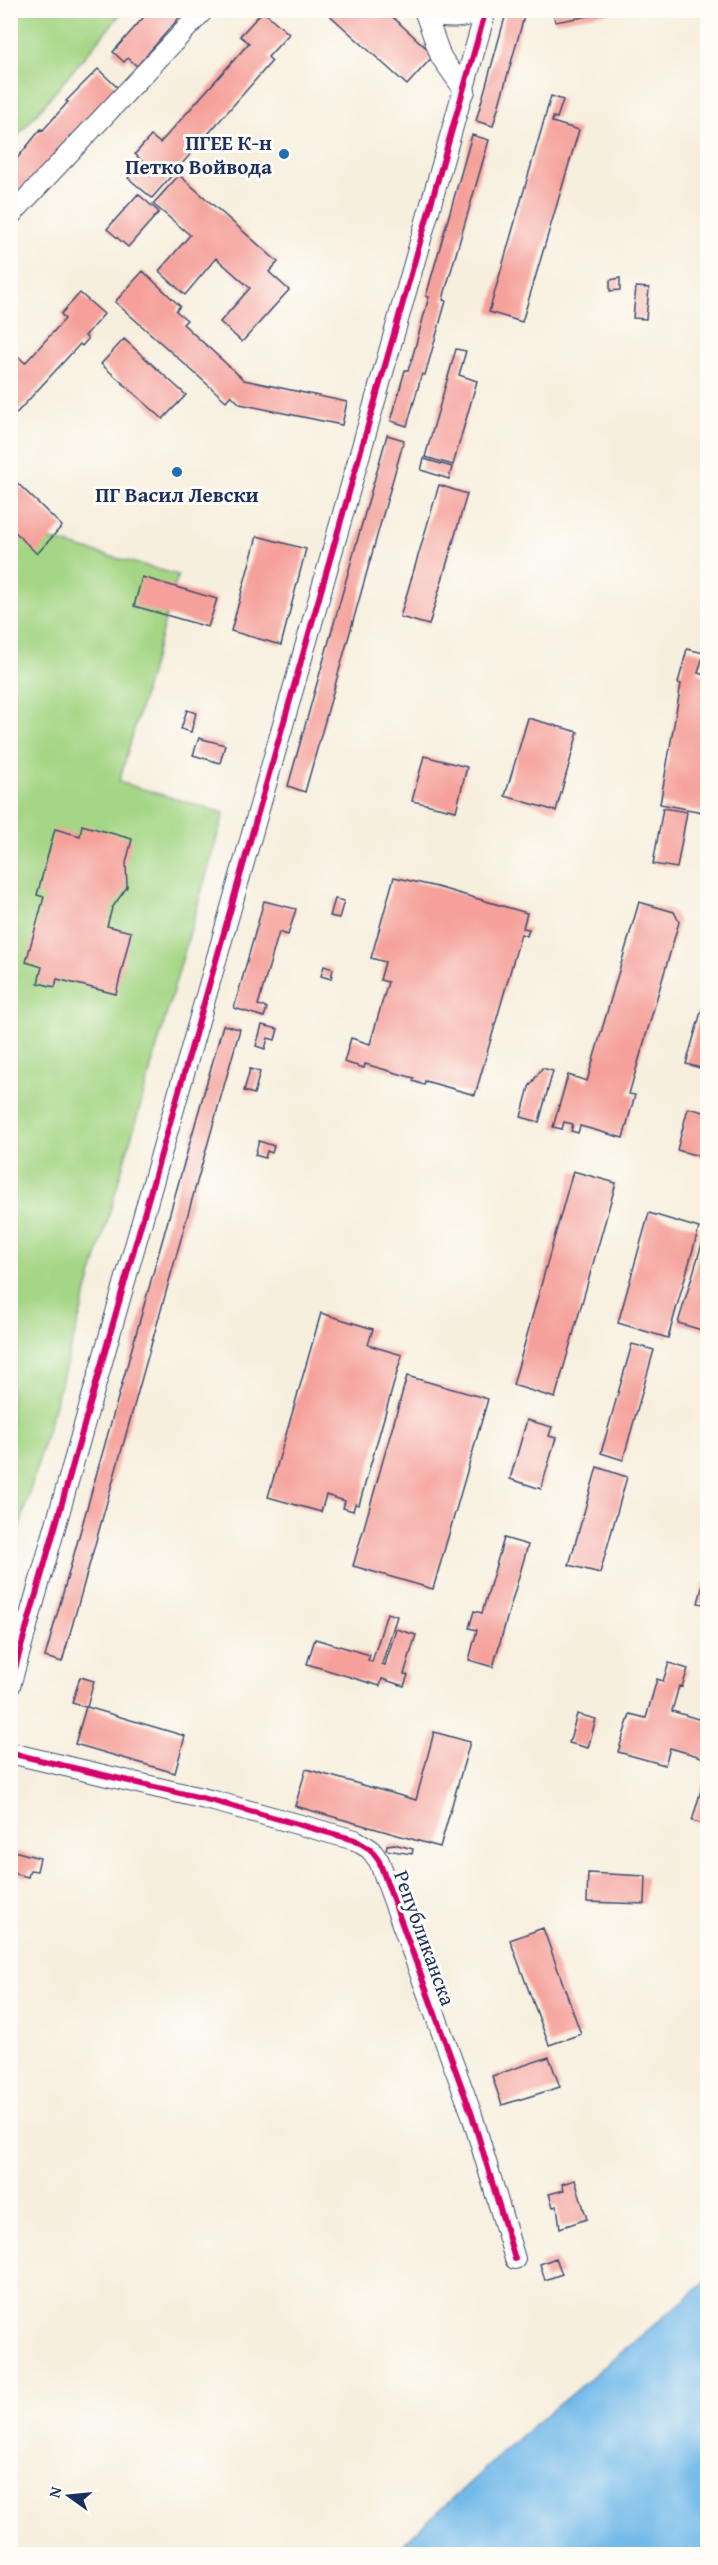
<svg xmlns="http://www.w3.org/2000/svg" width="718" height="2565" font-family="'Gentium Book Plus',serif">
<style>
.green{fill:#a5d685;stroke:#608272;stroke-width:1.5}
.water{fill:#72b9e9;stroke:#4674a4;stroke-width:1.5}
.building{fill:#f5a09a}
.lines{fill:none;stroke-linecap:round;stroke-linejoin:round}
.minor-casing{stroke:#3c4c71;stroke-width:22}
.minor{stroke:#fff;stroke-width:20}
.cycleway-casing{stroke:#fdfcf7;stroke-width:10}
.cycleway{stroke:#d6006c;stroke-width:6}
.poi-dot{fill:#1f6fb2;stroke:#fdfcf7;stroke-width:2}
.labels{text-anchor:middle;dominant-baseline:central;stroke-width:6;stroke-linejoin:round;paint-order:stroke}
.poi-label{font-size:21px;font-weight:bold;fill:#1b2f5e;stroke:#fdfcf7;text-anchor:end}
.street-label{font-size:21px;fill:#1b2f5e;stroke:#fdfcf7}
</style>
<rect width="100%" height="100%" fill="#fdfcf7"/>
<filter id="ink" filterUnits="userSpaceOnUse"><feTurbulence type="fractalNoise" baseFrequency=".0167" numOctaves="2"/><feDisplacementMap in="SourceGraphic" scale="12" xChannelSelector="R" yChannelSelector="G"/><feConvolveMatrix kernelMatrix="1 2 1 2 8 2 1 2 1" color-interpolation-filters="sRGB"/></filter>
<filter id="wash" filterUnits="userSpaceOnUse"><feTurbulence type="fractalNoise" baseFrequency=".008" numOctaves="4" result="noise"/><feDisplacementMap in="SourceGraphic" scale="24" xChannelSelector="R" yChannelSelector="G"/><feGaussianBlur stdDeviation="1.35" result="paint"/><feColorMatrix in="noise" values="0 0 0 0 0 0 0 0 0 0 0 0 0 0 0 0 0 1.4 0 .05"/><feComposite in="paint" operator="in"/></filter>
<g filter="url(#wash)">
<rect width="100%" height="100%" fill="#f7efde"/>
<path class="green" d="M11 10 123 11 11 144 10 11Z
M11 529 178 575 119 782 224 813 11 1557Z"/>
<path class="water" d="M707 2281V2554H392L523 2434Z"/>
<g id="blocks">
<path class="building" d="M150 10H186L137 66 128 58 124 62 113 52Z
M324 10H385L434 55 407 85Z
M507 10H526L493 126 476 121Z
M553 10H612V12L555 22Z
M263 11 289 34 268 57 272 61 152 198 128 178 143 162 135 154 151 136 160 143 249 43 240 36Z
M98 69 118 88 10 209V167L41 129 43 130 68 102 66 101Z
M551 96 563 100 557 118 553 117 552 122 579 130 522 322 489 312Z
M472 135 489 140 445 292 443 300 446 301 425 375 422 374 407 426 391 421 405 370H408L411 362 429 297 426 296Z
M179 175 278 262 269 272 289 290 242 342 220 322 250 288 216 258 185 295 159 271 190 235 153 204Z
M138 194 159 212 128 247 107 229Z
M143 271 180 306 176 311 187 320 183 324 244 380 347 402 342 425 240 404 231 395 226 401 115 302Z
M620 278V290L610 291V280Z
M636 287 649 288 646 319 633 318Z
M80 293 104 314 85 336 88 339 82 346 80 344 10 420V361L16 354 25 363 65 319 61 314Z
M124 339 186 395 163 419 101 364Z
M456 349 466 351 459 375 477 381 453 465 425 457Z
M387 435 404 440 305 792 288 786Z
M424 459 452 467 449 479 421 470Z
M10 476 62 526 37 554 10 527Z
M439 485 467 494 429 625 400 617Z
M257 536 306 549 281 645 231 631Z
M142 577 217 599 208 627 134 606Z
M687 649 704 653 698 673 708 676V813L660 804 681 684 678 683Z
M187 710 196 713 191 732 181 729Z
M528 718 578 732 556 811 505 796Z
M199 738 225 745 220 763 193 755Z
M424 756 467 767 456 811 412 801Z
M663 808 687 812 677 868 653 864Z
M82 825 132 839 126 863 127 887 112 908 107 926 131 932 116 994 57 979 55 987 38 983 42 967 26 962 44 897 37 895 55 829 80 836Z
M394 877 437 887 527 913 523 928 529 929 527 936 521 934 475 1095 425 1081 424 1085 413 1081 414 1078 365 1064 364 1068 344 1062 351 1038 370 1044 388 982 380 980 385 962 371 958Z
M335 899 344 901 339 918 330 916Z
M264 901 296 909 288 935 279 932 258 1005 267 1008 264 1017 234 1008Z
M639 902 674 912 679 922 629 1094 635 1095 623 1138 580 1126 578 1133 571 1131 573 1124 564 1122 562 1129 553 1127 568 1075 587 1081Z
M324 966 333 969 331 979 321 976Z
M707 991H708V1070L686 1064Z
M223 1025 240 1029 62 1662 45 1657Z
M262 1025 278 1029 275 1040 268 1038 265 1049 256 1046Z
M542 1068 553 1071 539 1122 521 1117 529 1087Z
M250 1069 260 1072 254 1094 244 1091Z
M688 1108 708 1113 706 1158 677 1150Z
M259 1141 274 1146 272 1153 267 1151 265 1158 255 1155Z
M573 1171 616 1183 555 1398 513 1385Z
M649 1213 699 1228 668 1338 618 1323Z
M707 1227H708V1332L678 1323Z
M321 1313 373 1329 368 1345 402 1355 359 1505 355 1504 353 1511 343 1508 345 1501 326 1495 321 1512 268 1497Z
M632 1344 654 1350 623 1460 601 1453Z
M407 1376 488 1399 433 1589 353 1566Z
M527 1420 552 1427 549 1436 556 1438 541 1489 510 1479Z
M597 1467 627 1477 600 1573 569 1565Z
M504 1538 528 1545 493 1667 469 1660 477 1630 469 1628 474 1611 482 1613Z
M703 1584 708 1585V1605L698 1603Z
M387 1613 397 1616 382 1664 385 1665 396 1629 416 1635 404 1674 408 1675 404 1686 382 1679 380 1686 307 1664 315 1639 370 1655 368 1660 372 1662Z
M669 1663 688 1669 682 1687 679 1686 672 1711 708 1722V1759L670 1748 665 1765 618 1752 630 1714 646 1718 657 1679 663 1681Z
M80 1677 94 1681 87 1707 185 1736 175 1773 75 1744 86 1707 72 1703Z
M577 1714 596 1719 588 1748 569 1743Z
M434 1732 470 1742 440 1847 295 1806 306 1769 416 1800Z
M707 1770H708V1825L692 1821Z
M394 1844 413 1849 412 1854 386 1850 387 1845Z
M10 1850 40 1858 37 1871 30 1870 28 1877 12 1873 13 1866 10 1864Z
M588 1873 646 1876 645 1904 587 1902Z
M543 1928 581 2034 549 2045 510 1940Z
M549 2057 560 2087 502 2105 492 2076Z
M575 2180 587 2219 560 2228 557 2206 553 2207 549 2194 564 2190 562 2184Z
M556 2258 562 2274 545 2280 540 2264Z"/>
</g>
</g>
<g filter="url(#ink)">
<use href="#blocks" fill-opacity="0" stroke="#3c4c71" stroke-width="1.5"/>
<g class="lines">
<defs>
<path id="minor" d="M424 10 441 57 465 91
M425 13C447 20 463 19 484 10
M10 216 204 10
M10 1686 486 10
M10 1753 214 1801 355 1840 370 1849 379 1861 472 2115 515 2259"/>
</defs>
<use href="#minor" class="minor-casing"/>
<use href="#minor" class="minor"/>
<defs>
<path id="cycleway" d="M10 1686 486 10
M10 1753 214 1801 355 1840 370 1849 379 1861 472 2115 515 2259"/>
</defs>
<use href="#cycleway" class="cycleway-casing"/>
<use href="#cycleway" class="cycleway"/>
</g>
</g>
<g class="poi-dot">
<circle cx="284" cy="154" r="6"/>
<circle cx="177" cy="472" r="6"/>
</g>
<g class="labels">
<g class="poi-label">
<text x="272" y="142">ПГЕЕ К-н<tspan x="272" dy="24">Петко Войвода</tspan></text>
<text x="177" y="494" text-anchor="middle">ПГ Васил Левски</text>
</g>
<g class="street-label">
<text transform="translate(425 1938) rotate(70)">Републиканска</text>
</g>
</g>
<rect width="718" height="2565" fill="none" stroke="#fdfcf7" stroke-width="36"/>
<g transform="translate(69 2496) rotate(285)" stroke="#fdfcf7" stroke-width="4.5" paint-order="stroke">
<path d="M0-4.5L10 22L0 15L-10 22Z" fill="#1b2f5e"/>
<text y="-9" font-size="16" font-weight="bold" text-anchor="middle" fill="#1b2f5e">N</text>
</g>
</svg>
